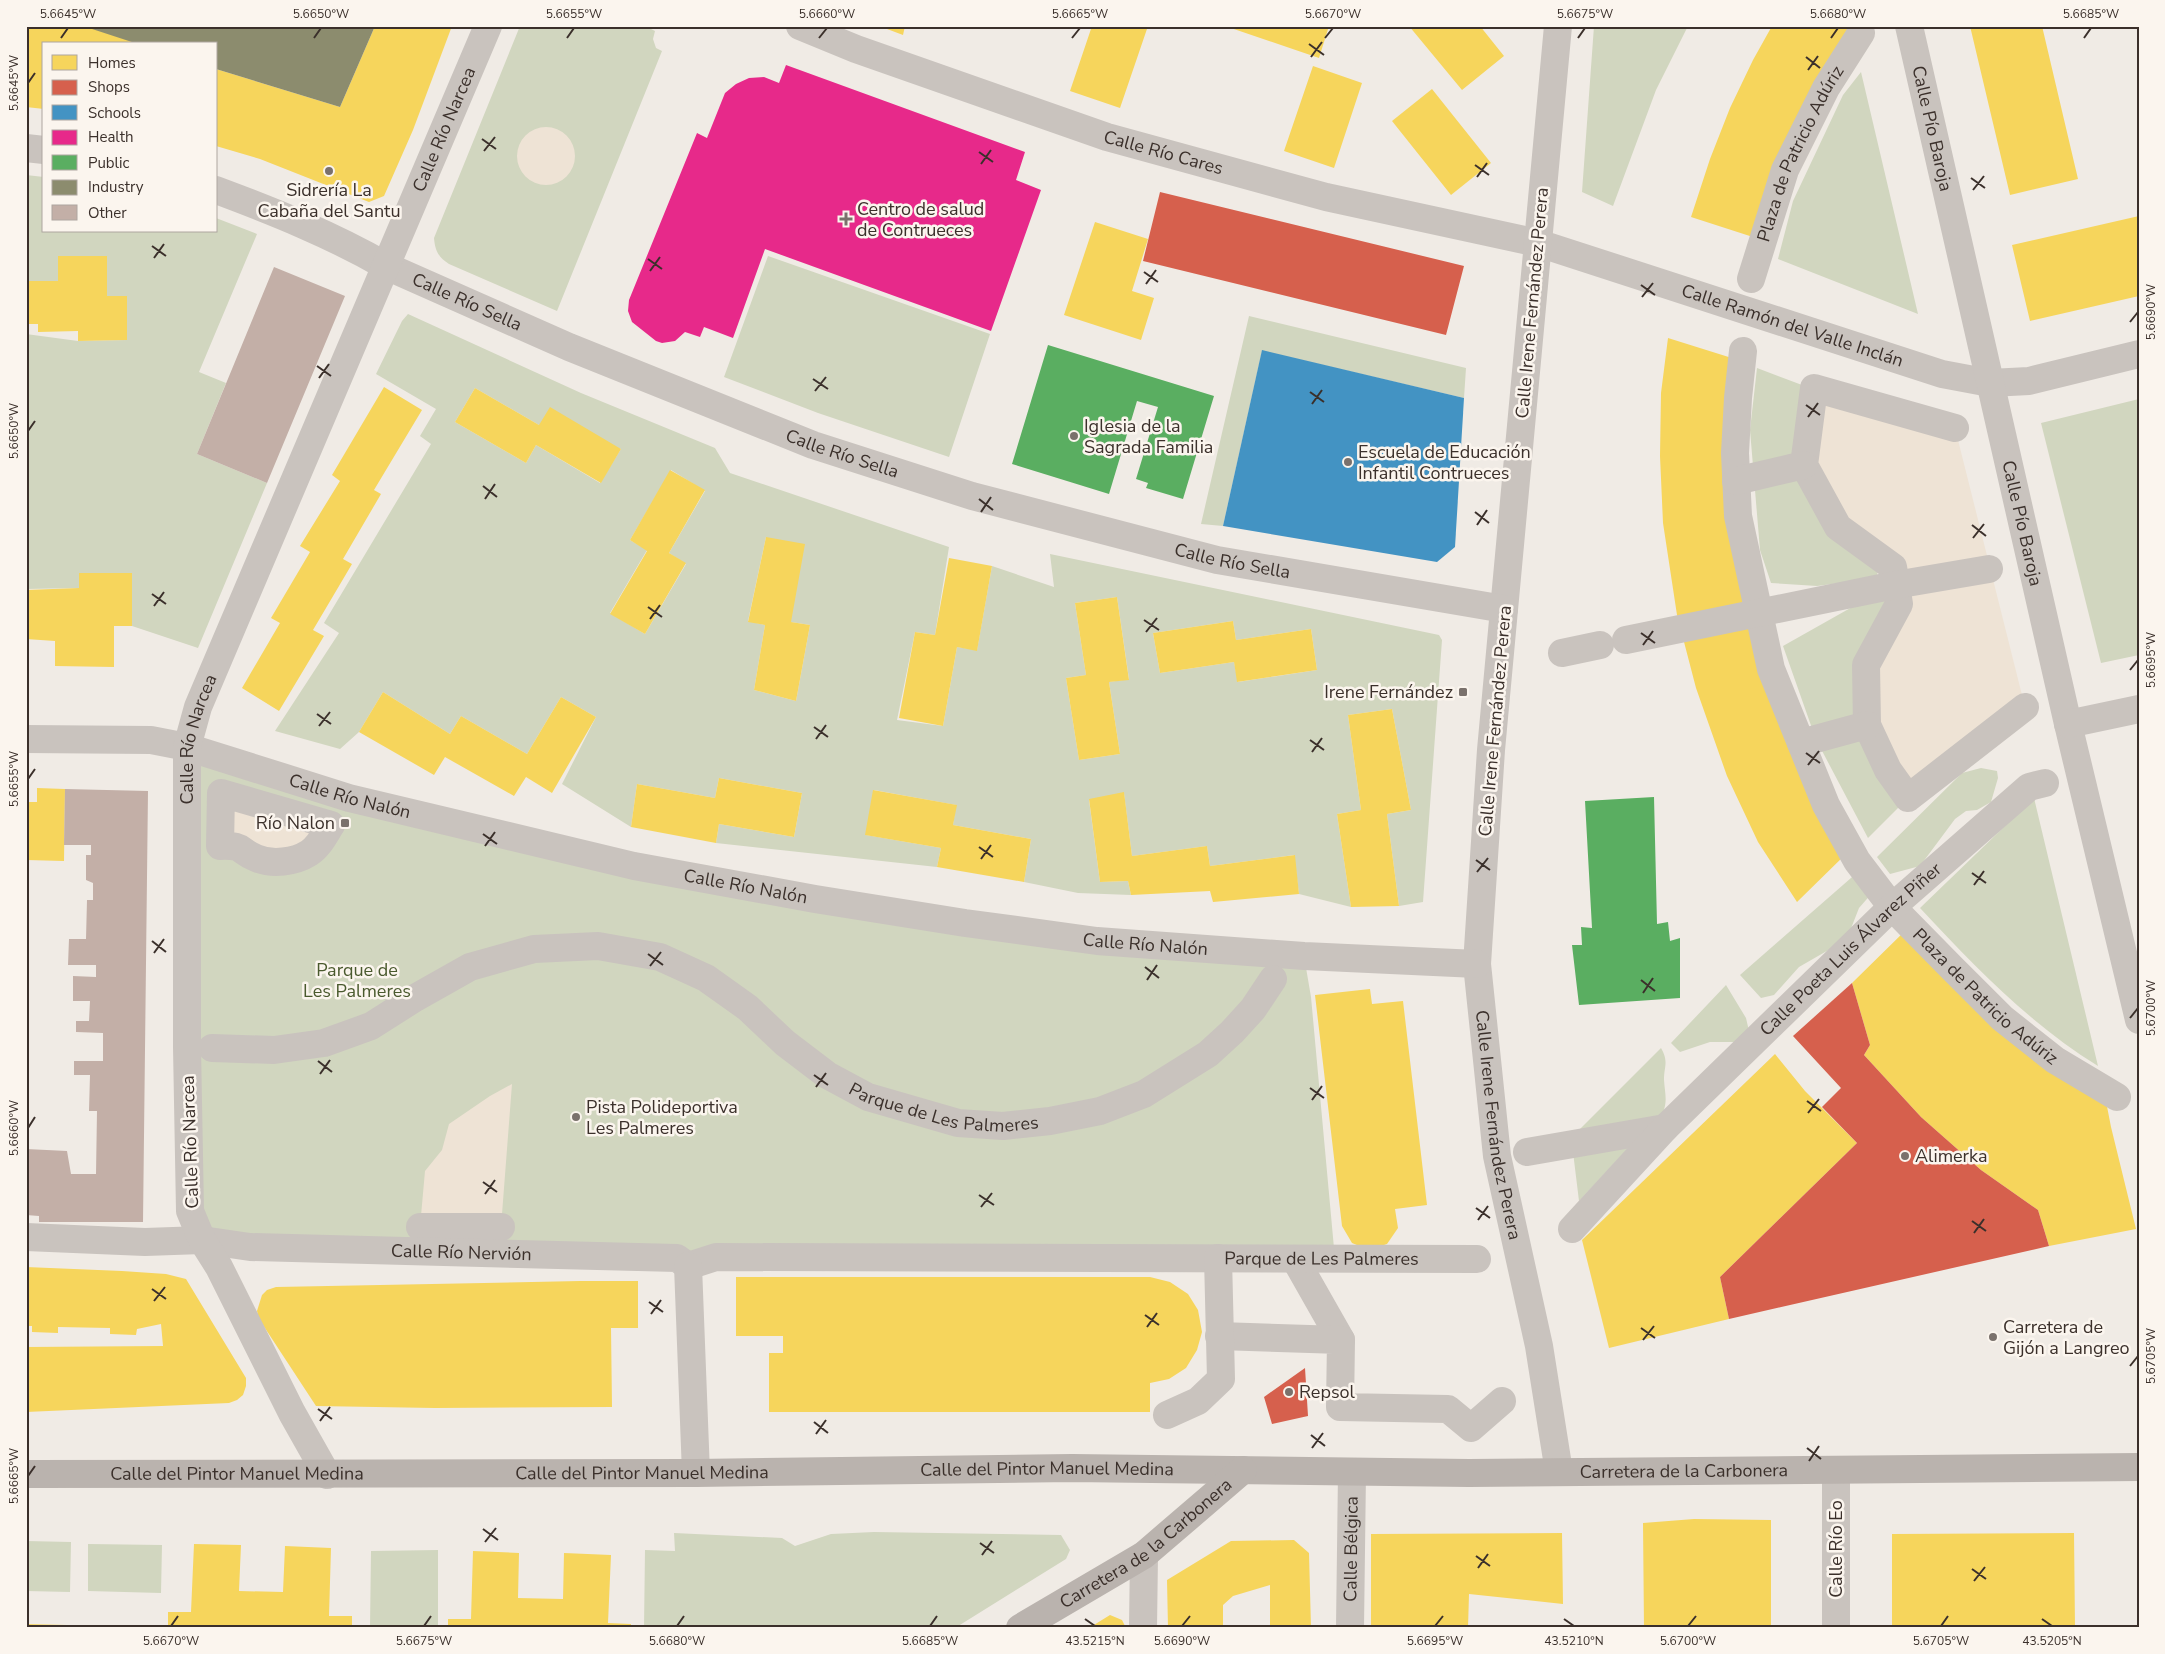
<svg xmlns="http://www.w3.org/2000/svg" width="2165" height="1654" font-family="'Nunito Sans',sans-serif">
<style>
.green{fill:#d1d6bf;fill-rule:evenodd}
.plaza{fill:#eee3d5}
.homes{fill:#f6d55c}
.shops{fill:#d6604d}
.schools{fill:#4393c3}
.health{fill:#e7298a}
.public{fill:#5aae61}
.industry{fill:#8c8c6e}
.building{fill:#c3afa7}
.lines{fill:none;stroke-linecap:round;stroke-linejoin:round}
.street{stroke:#c9c3be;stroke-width:28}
.secondary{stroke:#bab3ae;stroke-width:28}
.ticks{fill:none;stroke:#3b302b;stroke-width:2}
.poi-dot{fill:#7a716c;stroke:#fbf5ee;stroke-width:2}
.labels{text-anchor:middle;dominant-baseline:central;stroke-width:5;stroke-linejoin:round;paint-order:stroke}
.street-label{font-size:18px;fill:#3b302b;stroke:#fbf5ee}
.poi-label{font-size:18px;fill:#3b302b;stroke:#fbf5ee;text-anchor:start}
.park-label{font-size:18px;fill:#4a5a2e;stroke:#fbf5ee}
.neatline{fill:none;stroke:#3b302b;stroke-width:2}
.ticks-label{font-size:12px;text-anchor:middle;fill:#3b302b}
</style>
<rect width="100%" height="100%" fill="#f0ebe5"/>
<path class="green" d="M520 26H645L655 31 653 39 656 48 662 51 557 311 449 264C438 257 435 250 434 238Z
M1594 26H1688L1656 90 1613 206 1582 192Z
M1861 72 1918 314 1778 259 1793 201 1843 95Z
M26 175 44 177V231H216V218L257 234 199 372 226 383 197 454 267 483 198 648 132 626V574L79 573V588L26 589V334L78 341 127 340V297L107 296V256H58V281H26Z
M768 256 990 334 949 457 818 413 724 377Z
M408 314 581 393 715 448 730 473 949 547 935 635 915 632 897 720 943 726 957 647 977 650 992 566 1054 587 1050 554 1439 635 1442 640 1423 902 1399 906 1387 814 1411 810 1392 709 1348 715 1361 810 1337 814 1351 907 1299 894 1294 855 1210 866 1207 846 1132 856 1124 793 1089 800 1100 882 1128 881 1131 895 1078 893 1024 882 1031 839 953 825 956 805 874 790 866 835 941 848 937 867 716 843 719 824 794 837 802 793 719 778 715 798 637 784 631 827 562 784 596 717 561 697 527 754 461 716 450 734 383 692 359 732 340 749 275 731 339 633 324 623 431 444 420 436 436 409 376 374 402 321ZM475 388 539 425 621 449 600 483 536 445 526 463 455 422ZM671 470 705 491 669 553 686 564 645 634 610 613 647 550 630 540ZM766 537 791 622 810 625 796 701 754 690 765 625 748 621ZM1117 597 1129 679 1109 682 1120 754 1079 760 1066 678 1086 675 1075 603ZM1233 621 1236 640 1311 629 1317 670 1238 682 1234 662 1160 673 1153 633Z
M1249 316 1466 368 1464 398 1262 351 1223 526 1201 524Z
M1757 368 1810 388 1878 566 1877 578 1817 586 1771 583 1760 550 1750 430Z
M2139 399V655L2101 663 2041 423Z
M1877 593 1888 596 1861 716 1814 734 1783 646Z
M1871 733 1908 798 1868 838 1820 747Z
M187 747 634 866 1304 956 1311 997 1335 1259 716 1257 202 1240Z
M1981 768 1997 771 1998 778 1991 802 1977 810 1966 811 1955 819 1920 866 1890 874 1877 857 1962 773Z
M2034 798 2098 1066C2030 1024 1974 966 1920 908Z
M1859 871 1873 892 1859 908 1850 931 1832 948 1799 967 1774 995 1761 998 1740 975Z
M1726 985 1746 1018 1749 1031 1742 1042H1710L1680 1052 1671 1043Z
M1661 1048C1669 1062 1664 1066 1664 1080 1665 1095 1669 1105 1659 1119L1576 1133Z
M1635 1141 1579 1201 1573 1152Z
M874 1532 1061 1535 1070 1550 1066 1559 955 1628H644L645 1550 675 1551 674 1533 782 1538 795 1546 831 1534Z
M26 1541 71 1542 70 1592 26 1591Z
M88 1544 162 1545 161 1593 88 1591Z
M438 1550V1628H370L371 1551Z"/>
<path class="plaza" d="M517 156a29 29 0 1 1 58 0a29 29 0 1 1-58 0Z
M1814 388 1955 428 2025 707 1908 798 1867 725 1895 585 1838 527 1804 465Z
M221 793 331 825 311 853 237 846Z
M512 1084 501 1227H420L425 1171 442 1150 449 1124 490 1096Z"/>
<path class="homes" d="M26 26H85L137 43 44 44V109L26 107Z
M375 26H452L413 130 384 196 369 202 260 159 216 146V69L340 107Z
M879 26H905L903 35Z
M1092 26H1148L1120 108 1070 91Z
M1225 26H1329L1319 58Z
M1409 26H1480L1504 56 1462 90Z
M1772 26H1851L1756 238 1691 217 1710 159 1730 108 1753 60Z
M1970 26H2042L2078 179 2010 195Z
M1313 66 1362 83 1334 168 1284 151Z
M1432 89 1491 163 1451 195 1392 121Z
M2139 216V296L2030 321 2012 245Z
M1095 222 1148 239 1132 291 1154 298 1141 340 1064 315Z
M58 256H107V296H127V340L78 341V331L38 332V324H26V281H58Z
M1668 338 1735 359 1730 456 1819 807 1848 852 1797 902 1758 842 1727 776 1696 688 1677 615 1663 523 1660 456 1661 393Z
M384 387 422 410 374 490 381 494 343 559 352 564 313 630 324 636 279 711 242 688 280 623 271 618 310 552 300 546 340 481 332 475Z
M475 388 539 425 550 407 621 449 601 483 536 445 526 463 455 422Z
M670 470 705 490 669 553 686 563 645 634 610 614 647 551 630 540Z
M766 537 805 544 791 622 810 625 796 701 754 690 765 625 748 622Z
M949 558 992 566 977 651 957 647 943 726 899 718 915 632 935 635Z
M79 573H132V626H114V667L55 666V641L26 639V590L79 588Z
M1117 597 1129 680 1109 682 1120 754 1079 760 1066 678 1086 675 1075 603Z
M1233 621 1236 640 1311 629 1317 670 1237 682 1234 662 1160 673 1153 633Z
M383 692 450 734 461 716 527 754 561 697 596 717 552 793 526 777 514 796 445 757 434 775 359 732Z
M1392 709 1411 810 1387 814 1399 906 1351 907 1337 814 1361 810 1348 715Z
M719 778 802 793 794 837 719 824 716 843 631 827 637 784 715 798Z
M37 788 65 789 64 861 26 860V802H37Z
M873 790 957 805 953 825 1031 839 1024 882 937 867 941 848 865 835Z
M1124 792 1132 856 1207 846 1210 866 1295 855 1299 894 1213 902 1210 891 1131 895 1128 881 1100 882 1089 799Z
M1909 927 2104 1091 2111 1127 2136 1229 2049 1246 2038 1210 1981 1170 1921 1117 1864 1055 1870 1045 1852 983Z
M1370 989 1372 1004 1403 1001 1427 1205 1395 1209 1398 1228 1387 1244 1369 1250 1352 1243 1342 1226 1315 995Z
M1775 1054 1805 1091 1857 1143 1720 1277 1729 1319 1609 1348 1582 1240Z
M26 1267 122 1271 166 1274 186 1279 246 1378V1386L243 1395 237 1400 229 1403 26 1412V1347L163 1346 161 1324 137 1329 136 1335 110 1334V1328L58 1327V1333L32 1332V1326H26Z
M736 1277H1150L1170 1282 1188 1294 1198 1310 1202 1332 1197 1350 1186 1368 1169 1379 1150 1383V1412H769V1353H783V1336H736Z
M580 1281H638V1328H611L612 1407 435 1408 316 1406 259 1319 257 1311 262 1295 267 1290 276 1287Z
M1694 1519 1771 1520V1628H1644L1643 1523Z
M1562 1533 1563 1604 1469 1594 1468 1628H1371V1534Z
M2074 1533 2075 1628H1892V1534Z
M1294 1540 1309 1553 1311 1628H1270V1585L1233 1596 1223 1605V1628H1168L1167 1580 1231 1541Z
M194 1544 241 1545 239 1591 283 1592 285 1546 331 1548 329 1616H352V1628H168V1612H191Z
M473 1551 519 1553 518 1598 563 1599 564 1553 611 1555 608 1623 631 1624V1628H448V1619H471Z
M1110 1615 1122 1620 1126 1628H1089Z
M26 1624 67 1625V1628H26Z"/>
<path class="shops" d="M1160 192 1464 266 1446 335 1143 261Z
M1852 983 1870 1045 1864 1055 1921 1117 1981 1170 2038 1210 2049 1246 1729 1319 1720 1277 1857 1143 1822 1107 1841 1088 1793 1036Z
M1305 1368 1308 1416 1272 1424 1264 1397Z"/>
<path class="schools" d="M1262 350 1464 398 1455 547 1437 562 1223 526Z"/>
<path class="health" d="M786 65 1025 152 1016 180 1041 190 991 331 765 249 733 338 704 327 700 337 685 332 675 341 662 343 656 341 632 322 628 311 629 300 697 133 707 138 725 93 736 84 749 78 764 77 779 83Z"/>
<path class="public" d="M1048 345 1214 396 1183 499 1146 488 1148 483 1136 479 1158 407 1137 401 1109 494 1012 464Z
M1654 797 1657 924 1668 922 1670 941 1680 938V998L1579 1005 1572 945H1582L1581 927 1592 928 1585 801Z"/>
<path class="industry" d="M375 26 340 107 216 69V44H138L86 27Z"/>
<path class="building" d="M274 267 345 296 267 483 197 454Z
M65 789 148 791 143 1222H39V1216L26 1215V1149L67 1151 71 1174H96L97 1111H89L90 1075H74V1061H103V1033L76 1032V1021H89L90 1001H73V976L96 977V965H68L69 939H86L87 900H93V883L86 880V855H91V845H64Z"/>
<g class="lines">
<g class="street">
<path id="s1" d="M800 26 856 49 1107 137 1326 197 1538 243 1942 374 1990 383 2029 381 2139 354"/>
<path id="s2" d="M1558 26 1491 750 1477 964 1497 1156 1539 1346 1559 1472"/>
<path id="s3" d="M1909 26 2068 724 2139 1020"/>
<path d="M26 148 44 150"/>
<path id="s4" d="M216 190C275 212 332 235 386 266L569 347 813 445 972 496 1217 560 1504 609"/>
<path id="s5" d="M1751 279 1785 170 1826 88 1861 33"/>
<path id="s6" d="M1743 351 1738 398 1735 453 1738 516 1771 669 1826 805 1857 861 1892 907 1951 967 2002 1018 2055 1060 2117 1097"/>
<path d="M1955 428 1814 388 1804 465 1838 527 1893 567 1899 604 1866 665 1867 725 1888 770 1908 798 2025 707"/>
<path d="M1736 481 1804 465"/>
<path d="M1626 640 1895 585 1989 569"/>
<path d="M1562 653 1600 645"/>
<path d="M2068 724 2139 709"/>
<path id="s7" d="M26 739 151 740 187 747 349 798 634 866 815 899 965 923 1097 941 1304 956 1477 964"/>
<path d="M1801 743 1867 725"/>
<path d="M221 793 331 825C325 834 319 847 309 853 295 862 272 865 256 858 237 850 245 845 220 846Z"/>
<path id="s8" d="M212 1048 274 1050 324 1043 371 1026 415 998 470 967 534 949 598 946 660 957 706 978 748 1008 785 1043 827 1075 868 1097 958 1123 1003 1126 1050 1121 1100 1111 1144 1094 1208 1054 1232 1032 1253 1009 1273 979"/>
<path d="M1527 1152 1665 1128"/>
<path d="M420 1227H501"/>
<path id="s9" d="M1572 1229 1665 1128 1892 907 2029 787 2045 783"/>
<path id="s10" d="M26 1237 145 1242 202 1240 250 1247 677 1258 688 1266"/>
<path d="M1295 1259 1341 1340"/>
<path id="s11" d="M688 1266 716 1257 1477 1259"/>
<path d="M688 1266 696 1473"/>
<path d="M1219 1336 1341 1340 1340 1407 1448 1409 1471 1428 1502 1401"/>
<path d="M1167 1415 1198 1401 1221 1379 1218 1258"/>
<path d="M1836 1470V1628"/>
<path id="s12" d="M327 1475 292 1413 219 1267 202 1240 190 1211 187 1047V747L198 707 488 26"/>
<path d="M1143 1628 1144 1555"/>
<path id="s13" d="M1350 1628 1352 1472"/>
</g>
<g class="secondary">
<path id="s14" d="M26 1474 696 1473 1072 1468 1469 1473 2139 1467"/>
<path id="s15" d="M1020 1628 1144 1555 1243 1470"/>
</g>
</g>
<path class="ticks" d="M61 38 68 28M314 38 321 28M567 38 574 28M819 38 827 28M1072 38 1080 28M1325 38 1333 28M1578 38 1585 28M1831 38 1838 28M2084 38 2091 28M1309 44 1324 55M1311 57 1322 42M1806 57 1820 68M1808 70 1818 56M28 83 35 73M482 139 496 149M484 151 495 137M979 152 993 162M981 164 991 150M1475 165 1489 175M1477 177 1487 163M1971 178 1985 188M1973 190 1984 176M152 246 166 256M154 258 164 244M648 259 662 269M650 271 660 257M1144 272 1158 282M1146 284 1156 270M1641 285 1655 295M1642 297 1653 283M2130 322 2138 312M317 366 331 376M319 378 329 364M813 379 828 389M815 391 826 377M1310 392 1324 402M1312 404 1322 390M1806 405 1820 415M1808 417 1818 403M28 431 35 421M483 486 497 497M485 499 495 484M979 499 993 510M981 512 991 497M1475 512 1489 523M1477 525 1487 510M1972 525 1986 536M1973 538 1984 524M152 594 166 604M154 606 164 592M648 607 662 617M650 619 660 605M1144 620 1159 630M1146 632 1157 618M1641 633 1655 643M1643 645 1653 631M2130 670 2138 660M317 714 331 724M319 726 330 712M814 727 828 737M816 739 826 725M1310 740 1324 750M1312 752 1322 738M1806 753 1820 763M1808 765 1819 751M28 779 35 769M483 834 497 844M485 846 495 832M979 847 993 857M981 859 991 845M1476 860 1490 870M1477 872 1488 858M1972 873 1986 883M1974 885 1984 871M152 941 166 952M154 953 164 939M648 954 663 965M650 966 661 952M1145 967 1159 978M1147 980 1157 965M1641 980 1655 991M1643 993 1653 978M2130 1018 2138 1008M318 1061 332 1072M320 1074 330 1060M814 1075 828 1085M816 1087 826 1073M1310 1088 1324 1098M1312 1100 1322 1086M1807 1101 1821 1111M1808 1113 1819 1099M28 1128 35 1117M483 1182 497 1192M485 1194 495 1180M979 1195 994 1205M981 1207 992 1193M1476 1208 1490 1218M1478 1220 1488 1206M1972 1221 1986 1231M1974 1233 1984 1219M152 1289 166 1299M154 1301 165 1287M649 1302 663 1312M651 1314 661 1300M1145 1315 1159 1325M1147 1327 1157 1313M1641 1328 1655 1338M1643 1340 1654 1326M2130 1366 2138 1356M318 1409 332 1419M320 1421 330 1407M814 1422 828 1433M816 1434 826 1420M1311 1435 1325 1446M1312 1448 1323 1433M1807 1448 1821 1459M1809 1461 1819 1446M28 1476 35 1466M483 1529 498 1540M485 1542 496 1528M980 1543 994 1553M982 1555 992 1541M1476 1556 1490 1566M1478 1568 1488 1554M1972 1569 1986 1579M1974 1581 1985 1567M1085 1619 1095 1626M1564 1619 1574 1626M2042 1619 2052 1626M171 1626 178 1616M424 1626 431 1616M677 1626 684 1616M930 1626 937 1616M1182 1626 1190 1616M1435 1626 1443 1616M1688 1626 1696 1616M1941 1626 1948 1616"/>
<g class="poi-dot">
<circle cx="329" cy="171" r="5"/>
<path d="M843.5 211.5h5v5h5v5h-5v5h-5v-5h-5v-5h5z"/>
<circle cx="1074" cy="436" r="5"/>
<circle cx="1348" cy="462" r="5"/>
<rect x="1458" y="687" width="10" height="10" rx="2.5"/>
<rect x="340" y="818" width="10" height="10" rx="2.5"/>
<circle cx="576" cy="1117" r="5"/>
<circle cx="1905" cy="1156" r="5"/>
<circle cx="1993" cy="1337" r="5"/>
<circle cx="1289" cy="1392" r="5"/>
</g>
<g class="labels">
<g class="street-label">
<text stroke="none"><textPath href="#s12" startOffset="1431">Calle Río Narcea</textPath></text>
<text stroke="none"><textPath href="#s3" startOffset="105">Calle Pío Baroja</textPath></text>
<text stroke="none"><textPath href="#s1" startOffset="385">Calle Río Cares</textPath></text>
<text stroke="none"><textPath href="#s5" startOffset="135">Plaza de Patricio Adúriz</textPath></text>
<text stroke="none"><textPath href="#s4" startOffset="275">Calle Río Sella</textPath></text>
<text transform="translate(1532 303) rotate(-85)">Calle Irene Fernández Perera</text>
<text stroke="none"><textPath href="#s1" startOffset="1038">Calle Ramón del Valle Inclán</textPath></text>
<text stroke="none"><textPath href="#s4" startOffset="680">Calle Río Sella</textPath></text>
<text stroke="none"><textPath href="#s3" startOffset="510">Calle Pío Baroja</textPath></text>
<text stroke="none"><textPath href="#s4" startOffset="1085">Calle Río Sella</textPath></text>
<text transform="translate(1495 721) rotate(-85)">Calle Irene Fernández Perera</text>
<text stroke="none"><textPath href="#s12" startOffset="771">Calle Río Narcea</textPath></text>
<text stroke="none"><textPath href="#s7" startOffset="332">Calle Río Nalón</textPath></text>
<text stroke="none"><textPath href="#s7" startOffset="738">Calle Río Nalón</textPath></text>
<text stroke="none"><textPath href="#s7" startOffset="1142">Calle Río Nalón</textPath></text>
<text stroke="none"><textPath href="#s9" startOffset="395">Calle Poeta Luis Álvarez Piñer</textPath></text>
<text stroke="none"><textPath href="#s6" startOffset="720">Plaza de Patricio Adúriz</textPath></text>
<text stroke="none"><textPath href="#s8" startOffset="801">Parque de Les Palmeres</textPath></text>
<text stroke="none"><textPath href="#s2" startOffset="1104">Calle Irene Fernández Perera</textPath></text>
<text transform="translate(190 1142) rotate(-92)">Calle Río Narcea</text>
<text stroke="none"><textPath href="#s10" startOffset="436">Calle Río Nervión</textPath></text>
<text stroke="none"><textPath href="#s11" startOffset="635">Parque de Les Palmeres</textPath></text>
<text stroke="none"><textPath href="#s14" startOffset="1021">Calle del Pintor Manuel Medina</textPath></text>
<text stroke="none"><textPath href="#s14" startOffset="1658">Carretera de la Carbonera</textPath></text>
<text stroke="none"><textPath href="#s14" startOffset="616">Calle del Pintor Manuel Medina</textPath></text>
<text stroke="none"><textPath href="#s14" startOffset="211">Calle del Pintor Manuel Medina</textPath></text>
<text stroke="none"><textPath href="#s15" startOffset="152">Carretera de la Carbonera</textPath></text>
<text transform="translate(1836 1549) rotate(-90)">Calle Río Eo</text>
<text stroke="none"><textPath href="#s13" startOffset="79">Calle Bélgica</textPath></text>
</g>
<g class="poi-label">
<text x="329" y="190" text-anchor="middle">Sidrería La<tspan x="329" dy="21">Cabaña del Santu</tspan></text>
<text x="857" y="209">Centro de salud<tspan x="857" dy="21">de Contrueces</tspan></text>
<text x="1084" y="426">Iglesia de la<tspan x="1084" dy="21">Sagrada Familia</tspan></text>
<text x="1358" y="452">Escuela de Educación<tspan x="1358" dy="21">Infantil Contrueces</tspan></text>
<text x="1453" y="692" text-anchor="end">Irene Fernández</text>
<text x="335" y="823" text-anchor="end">Río Nalon</text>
<text x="586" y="1107">Pista Polideportiva<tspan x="586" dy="21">Les Palmeres</tspan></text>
<text x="1915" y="1156">Alimerka</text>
<text x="2003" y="1327">Carretera de<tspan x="2003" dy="21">Gijón a Langreo</tspan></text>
<text x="1299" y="1392">Repsol</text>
</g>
<g class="park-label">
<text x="357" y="970">Parque de<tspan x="357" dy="21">Les Palmeres</tspan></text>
</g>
</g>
<rect width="2165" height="1654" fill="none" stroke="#fbf5ee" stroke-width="55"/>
<rect x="42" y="42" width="175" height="190" fill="#fbf5ee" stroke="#aea6a0"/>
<rect x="52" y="55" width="25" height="15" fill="#f6d55c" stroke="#aea6a0"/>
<text x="88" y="68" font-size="15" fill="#3b302b">Homes</text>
<rect x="52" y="80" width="25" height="15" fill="#d6604d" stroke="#aea6a0"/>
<text x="88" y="92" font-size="15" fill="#3b302b">Shops</text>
<rect x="52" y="105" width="25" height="15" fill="#4393c3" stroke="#aea6a0"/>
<text x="88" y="118" font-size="15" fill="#3b302b">Schools</text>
<rect x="52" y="130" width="25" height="15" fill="#e7298a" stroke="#aea6a0"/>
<text x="88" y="142" font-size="15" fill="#3b302b">Health</text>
<rect x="52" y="155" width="25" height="15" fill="#5aae61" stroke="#aea6a0"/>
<text x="88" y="168" font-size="15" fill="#3b302b">Public</text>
<rect x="52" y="180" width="25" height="15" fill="#8c8c6e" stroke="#aea6a0"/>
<text x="88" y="192" font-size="15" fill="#3b302b">Industry</text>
<rect x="52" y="205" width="25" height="15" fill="#c3afa7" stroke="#aea6a0"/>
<text x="88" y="218" font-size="15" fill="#3b302b">Other</text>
<rect x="28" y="28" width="2110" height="1598" class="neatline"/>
<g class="ticks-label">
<text x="68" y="18">5.6645°W</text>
<text x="321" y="18">5.6650°W</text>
<text x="574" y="18">5.6655°W</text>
<text x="827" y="18">5.6660°W</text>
<text x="1080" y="18">5.6665°W</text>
<text x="1333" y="18">5.6670°W</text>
<text x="1585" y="18">5.6675°W</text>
<text x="1838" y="18">5.6680°W</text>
<text x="2091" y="18">5.6685°W</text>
<text transform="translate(14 83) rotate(-90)" y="4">5.6645°W</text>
<text transform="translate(2151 312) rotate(-90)" y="4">5.6690°W</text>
<text transform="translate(14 431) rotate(-90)" y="4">5.6650°W</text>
<text transform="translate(2151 660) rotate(-90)" y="4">5.6695°W</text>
<text transform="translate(14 779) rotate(-90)" y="4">5.6655°W</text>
<text transform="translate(2151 1008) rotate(-90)" y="4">5.6700°W</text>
<text transform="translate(14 1128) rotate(-90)" y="4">5.6660°W</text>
<text transform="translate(2151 1356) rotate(-90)" y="4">5.6705°W</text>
<text transform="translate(14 1476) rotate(-90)" y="4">5.6665°W</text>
<text x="171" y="1645">5.6670°W</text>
<text x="424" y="1645">5.6675°W</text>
<text x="677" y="1645">5.6680°W</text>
<text x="930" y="1645">5.6685°W</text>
<text x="1095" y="1645">43.5215°N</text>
<text x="1182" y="1645">5.6690°W</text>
<text x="1435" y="1645">5.6695°W</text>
<text x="1574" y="1645">43.5210°N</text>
<text x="1688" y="1645">5.6700°W</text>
<text x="1941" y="1645">5.6705°W</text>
<text x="2052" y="1645">43.5205°N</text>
</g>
</svg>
